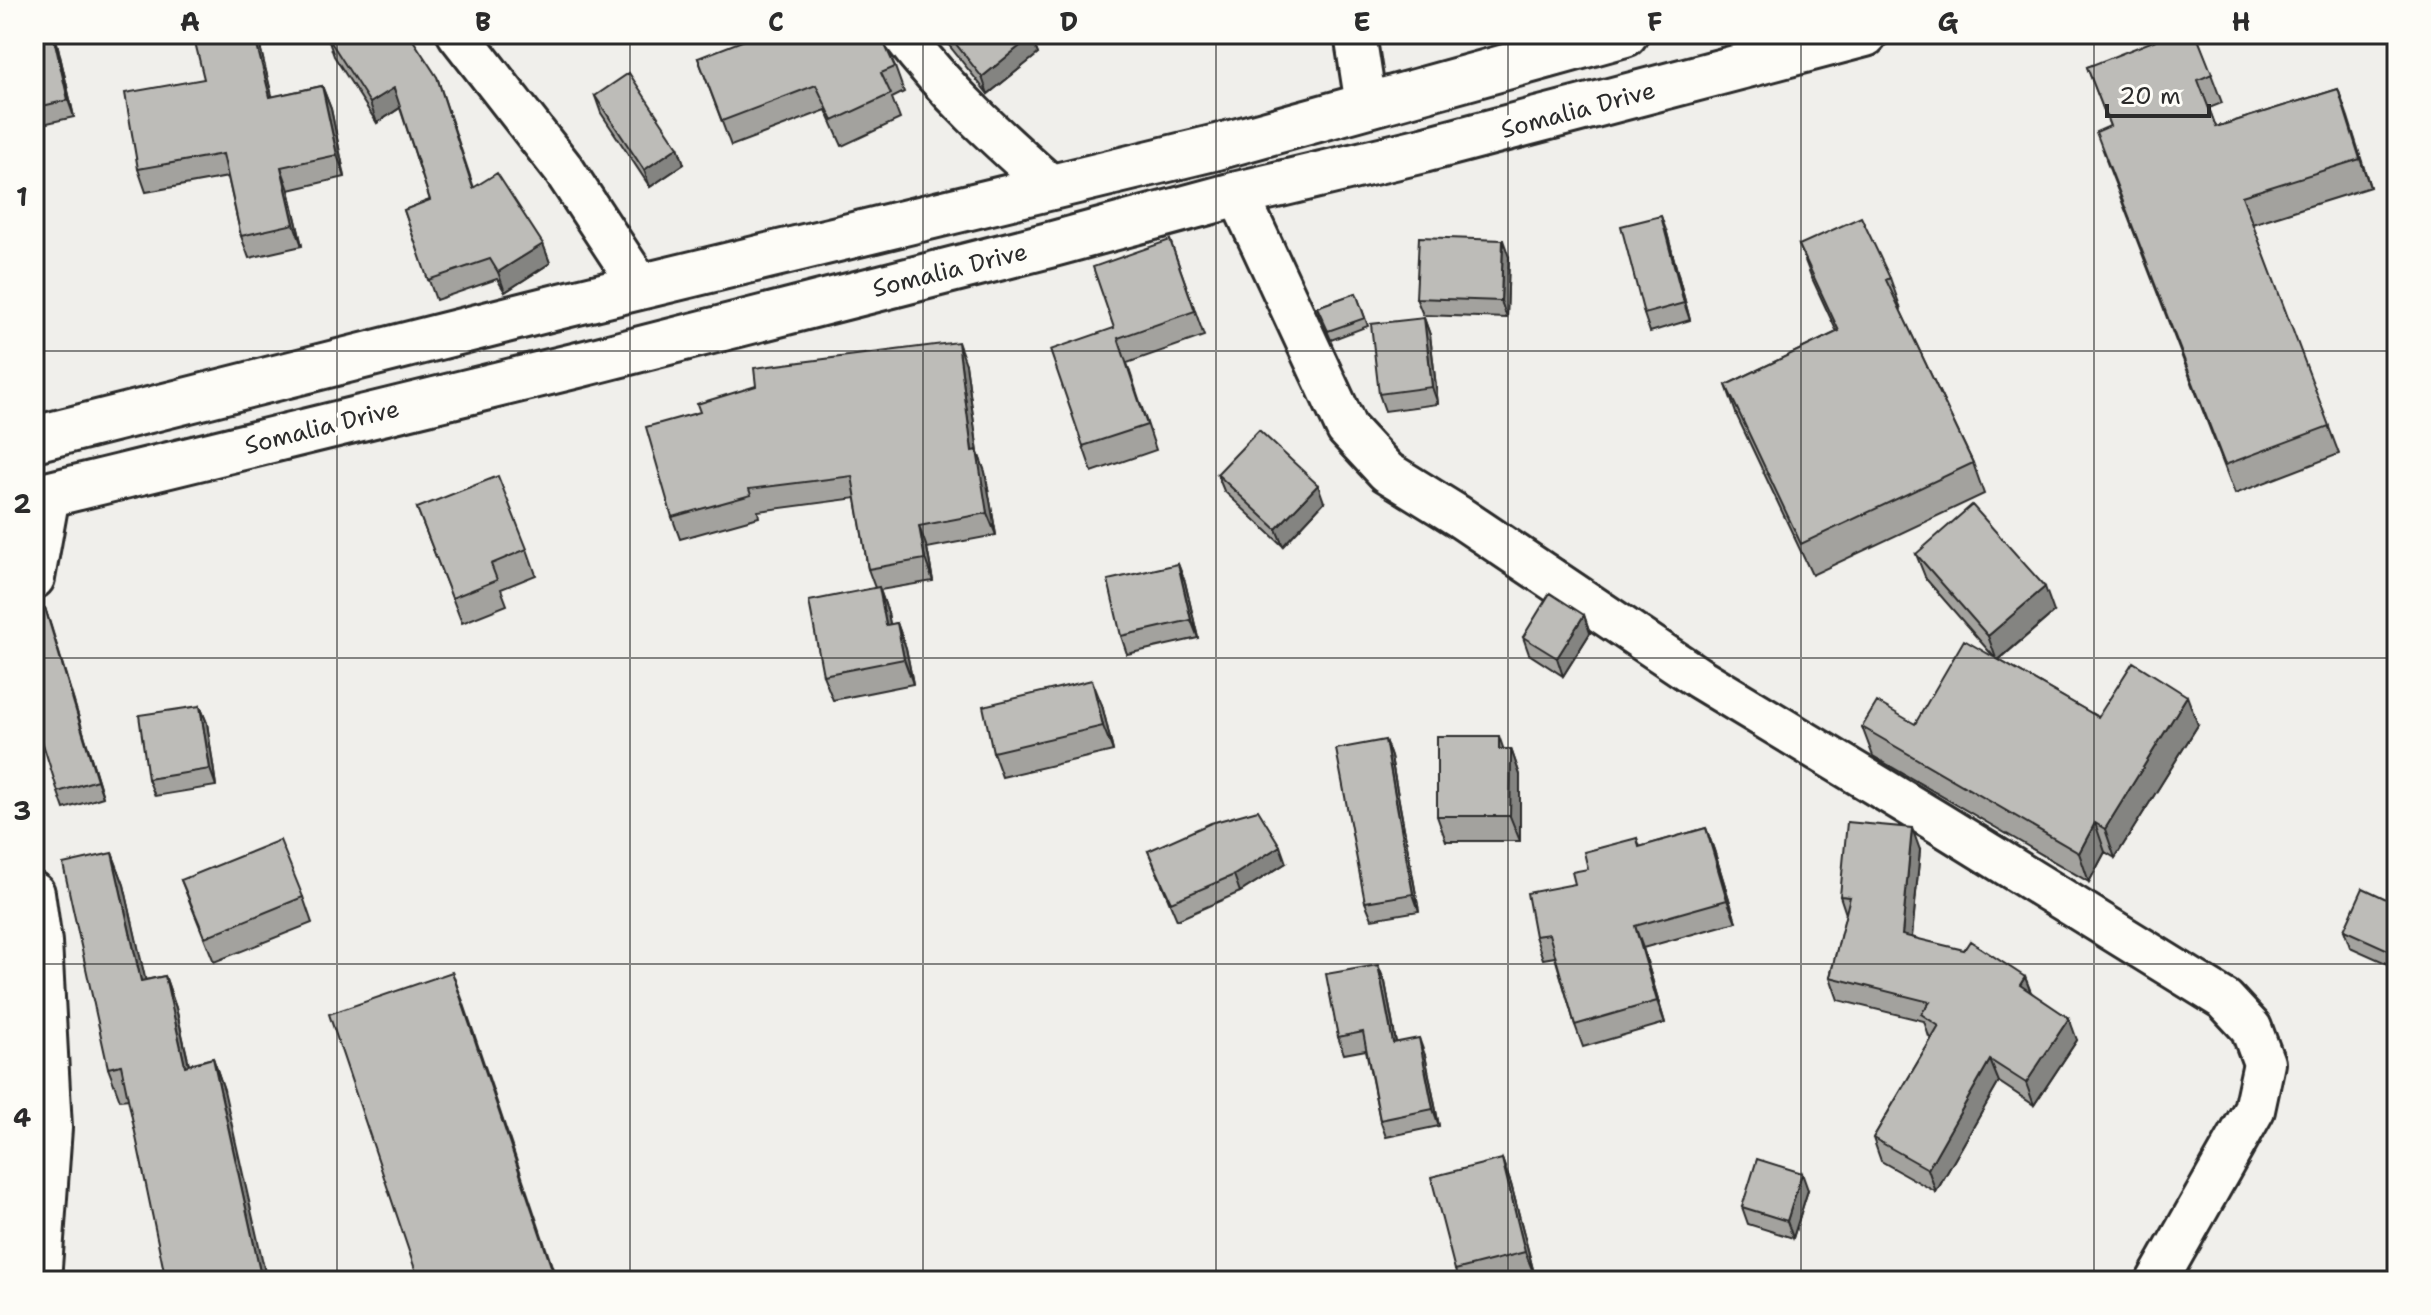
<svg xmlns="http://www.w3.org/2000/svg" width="2431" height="1315" font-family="'Shantell Sans',sans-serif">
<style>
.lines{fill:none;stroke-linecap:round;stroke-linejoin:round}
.minor-casing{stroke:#2b2b2b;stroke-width:46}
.major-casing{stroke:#2b2b2b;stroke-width:50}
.minor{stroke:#fdfcf7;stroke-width:40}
.major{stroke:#fdfcf7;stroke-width:44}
.wall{fill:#a3a29e;stroke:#2b2b2b;stroke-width:2}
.shaded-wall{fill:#848481;stroke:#2b2b2b;stroke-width:2}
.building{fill:#bdbcb8;stroke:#2b2b2b;stroke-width:2}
.grid{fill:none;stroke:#2b2b2b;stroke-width:2;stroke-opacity:0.55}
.labels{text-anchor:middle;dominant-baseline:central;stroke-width:8;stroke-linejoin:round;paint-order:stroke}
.street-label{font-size:24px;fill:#2b2b2b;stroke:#fdfcf7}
.neatline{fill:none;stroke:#2b2b2b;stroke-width:3}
.grid-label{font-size:26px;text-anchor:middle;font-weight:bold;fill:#2b2b2b}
</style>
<rect width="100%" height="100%" fill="#f0efeb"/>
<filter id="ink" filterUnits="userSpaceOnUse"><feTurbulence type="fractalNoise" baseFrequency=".0125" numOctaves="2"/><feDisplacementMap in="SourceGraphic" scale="16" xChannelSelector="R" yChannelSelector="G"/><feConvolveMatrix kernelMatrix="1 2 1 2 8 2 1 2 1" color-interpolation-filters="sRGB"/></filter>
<g filter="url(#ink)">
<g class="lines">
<defs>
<path id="minor" d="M458 34 564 170 641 287
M902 34C946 92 998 139 1052 187
M1355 34 1366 105
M1238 194 1347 429 1387 472 1458 516 1699 678 1939 823 2225 1000 2251 1028 2264 1063 2254 1110 2157 1281
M34 578 49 495
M34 893 41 942 51 1128 40 1281"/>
<path id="major" d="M34 439 561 306 1217 147 1625 34
M34 498 578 365 1053 244 1238 194 1423 150 1865 34"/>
</defs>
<use href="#minor" class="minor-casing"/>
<use href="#major" class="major-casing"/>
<use href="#minor" class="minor"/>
<use href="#major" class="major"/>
</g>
<path class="wall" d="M34 34H55L74 117 34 126Z
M114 34H142L117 41Z
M257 34 272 97 322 86 331 109 345 177 289 190 302 246 249 258 241 236 228 177 146 192 138 169 204 79Z
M940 34H1029L1031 37 1038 54 988 94Z
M1126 34H1304V35L1224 43 1221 35 1130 44Z
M2196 34 2222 103 2209 108 2216 127 2338 89 2370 187 2252 224 2339 454 2235 494 2106 160 2110 126 2087 67Z
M327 36 437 77 474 188 543 244 550 263 505 292 497 279 436 300 404 210 430 200 400 108 377 123 334 56Z
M698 58 895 67 904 92 892 98 900 119 842 146 826 110 731 146Z
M595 96 678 147 684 164 650 187 601 113Z
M1667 233 1690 320 1650 332 1644 314Z
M1170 240 1204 336 1127 363 1156 450 1092 472 1083 446 1114 328Z
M1799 245 1890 278 1901 309 1900 310 1973 463 1984 494 1812 575 1737 416 1726 385 1837 332 1811 276Z
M1509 257 1507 318 1423 315 1416 298Z
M1356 293 1368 326 1331 340 1317 307Z
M1424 318 1430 335 1438 404 1385 411 1379 394Z
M966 364 978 453 985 472 996 535 927 548 933 581 880 590 888 613 890 625 897 623 906 648 913 684 833 700 823 675 875 588 868 569 856 498 758 511 759 517 680 539 672 517Z
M1217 474 1324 502 1283 546 1224 491Z
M417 508 527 549 536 575 501 589 507 605 462 623Z
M1916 554 2054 612 1999 660 2098 717 2198 725 2115 858 2105 852 2089 882 1873 756 1862 727 1915 724 1994 657 1926 579Z
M1178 564 1185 582 1198 638 1127 654 1121 636Z
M45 608 103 797 64 809 58 792Z
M1584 615 1590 633 1563 676 1529 654 1523 637Z
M1102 705 1113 751 1002 777 993 752Z
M200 706 207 723 216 786 155 796 148 779Z
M1385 740 1391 757 1419 911 1372 919 1365 902Z
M1503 749H1511L1520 775V841H1446L1437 816Z
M1706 828 1714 850 1736 922 1643 948 1665 1023 1583 1047 1575 1025 1555 957 1543 959 1535 936 1588 869 1637 838 1640 847Z
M1920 850 1912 937 2025 977 2031 992 2077 1040 2034 1105 1999 1082 1936 1192 1881 1161 1873 1138 1932 1038 1929 1037 1924 1021 1838 1000 1830 977 1846 914 1840 896Z
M1148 851 1286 863 1240 892 1177 920Z
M112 853 124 885 145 980 165 976 176 1008 189 1064 213 1058 224 1090 120 1100 108 1068Z
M181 880 303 897 312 923 214 962Z
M2397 904V968L2350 947 2344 930Z
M1385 982 1396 1042 1425 1055 1439 1126 1386 1137 1380 1120 1366 1050 1344 1054 1338 1037Z
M1502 1159 1511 1184 1535 1277 1520 1281H1459L1455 1270Z
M1808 1190 1793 1238 1748 1224 1742 1207Z"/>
<path class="shaded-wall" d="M53 34H55L74 117 68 100Z
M254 34H257L278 120 270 97Z
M1031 37 1038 54 988 94 982 77Z
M322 86 331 109 345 177 337 155Z
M394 88 401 107 377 123 370 103Z
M2338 89 2348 117 2370 187 2360 159Z
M678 147 684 164 650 187 644 170Z
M281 167 289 190 302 246 294 224Z
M1661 216 1667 233 1690 320 1684 303Z
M1503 240 1509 257 1507 318 1501 301Z
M543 244 550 263 505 292 498 272Z
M1424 318 1430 335 1438 404 1432 387Z
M958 342 966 364 978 453 985 472 996 535 987 513 972 451Z
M1318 485 1324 502 1283 546 1276 529Z
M919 526 927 548 933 581 925 559Z
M1178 564 1185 582 1198 638 1191 620Z
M879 587 888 613 895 651 886 625Z
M2045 587 2054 612 1997 661 1988 636Z
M45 608 51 626 103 797 97 780Z
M1584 615 1590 633 1563 676 1557 658Z
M897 623 906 648 913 684 904 659Z
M1092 680 1102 705 1113 751 1103 726Z
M2187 696 2198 725 2115 858 2105 829Z
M200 706 207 723 216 786 210 769Z
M1499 736 1508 762 1499 749Z
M1385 740 1391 757 1419 911 1413 894Z
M1511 749 1520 775V841L1510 816Z
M2095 823 2105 852 2089 882 2079 853Z
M1706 828 1714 850 1736 922 1727 900Z
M1912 828 1920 850 1910 957 1902 935Z
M1280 846 1286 863 1240 892 1234 875Z
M112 853 124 885 153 1013 141 981Z
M1635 926 1643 948 1665 1023 1657 1001Z
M1378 965 1385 982 1399 1060 1393 1043Z
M452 972 464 1004 557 1281H556Z
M165 976 176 1008 196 1097 185 1066Z
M2025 977 2033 999 2020 985Z
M2069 1018 2077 1040 2034 1105 2026 1083Z
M1419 1038 1425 1055 1439 1126 1433 1109Z
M213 1058 224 1090 267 1281H262Z
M1990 1060 1999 1082 1936 1192 1928 1169Z
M1502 1159 1511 1184 1535 1277 1525 1252Z
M1802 1173 1808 1190 1793 1238 1787 1221Z"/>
<path class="building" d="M34 34H53L68 100 34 108Z
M193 34H254L270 97 322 86 337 155 281 167 294 224 241 236 223 154 138 169 125 93 204 79Z
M331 34H409L437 77 473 188 497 173 543 244 498 272 490 259 428 280 404 210 430 200 394 88 370 103 327 36Z
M760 34H880L895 67 881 73 891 94 833 121 816 85 722 121 698 58Z
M948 34H1029L1031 37 982 77Z
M2171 34H2196L2212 74 2198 80 2216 127 2338 89 2360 159 2242 196 2329 426 2225 465 2096 132 2110 126 2087 67Z
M629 73 678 147 644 170 595 96Z
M1661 216 1684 303 1644 314 1621 226Z
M1861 217 1890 278 1886 280 1973 463 1801 544 1726 385 1839 331 1799 245Z
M1419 237 1503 240 1501 301 1416 298Z
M1170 240 1195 311 1118 338 1147 425 1083 446 1050 350 1114 328 1093 267Z
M1356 293 1365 318 1328 331 1317 307Z
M1424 318 1432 387 1379 394 1371 324Z
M958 342 972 451 977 450 987 513 919 526 925 559 868 569 852 476 749 489 751 495 672 517 646 427 700 412 697 404 756 386 754 368Z
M1259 430 1318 485 1276 529 1217 474Z
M498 476 527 549 491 564 497 580 452 598 417 508Z
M1972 505 2045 587 1988 636 1916 554Z
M1178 564 1191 620 1121 636 1108 580Z
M879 587 886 625 897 623 904 659 823 675 809 601Z
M1550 593 1584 615 1557 658 1523 637Z
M45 608 97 780 58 792 34 715V612Z
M1964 640 2098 717 2133 662 2187 696 2105 829 2095 823 2079 853 1862 727 1877 702 1915 724Z
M1092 680 1103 726 993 752 983 706Z
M200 706 210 769 148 779 139 715Z
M1437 736H1499V749H1511L1510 816H1437Z
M1385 740 1413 894 1365 902 1336 749Z
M1258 810 1280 846 1234 875 1171 902 1148 851 1211 823Z
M1847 822 1912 828 1902 935 1964 950 1970 941 2025 977 2020 985 2069 1018 2026 1083 1990 1060 1928 1169 1873 1138 1939 1026 1921 1014 1930 1002 1830 977 1850 897 1840 896Z
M1706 828 1727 900 1635 926 1657 1001 1575 1025 1549 934 1535 936 1527 893 1575 884 1572 872 1588 869 1584 852 1637 838 1639 847Z
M280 840 303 897 205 937 181 880Z
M112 853 141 981 165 976 185 1066 213 1058 262 1281H166L121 1065 108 1068 63 864Z
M2363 888 2397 904V954L2344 930Z
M1378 965 1393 1043 1419 1038 1433 1109 1380 1120 1363 1032 1338 1037 1326 974Z
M452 972 556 1281H419L329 1014Z
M1502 1159 1525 1252 1455 1270 1431 1177Z
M1757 1159 1802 1173 1787 1221 1742 1207Z"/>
</g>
<path class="grid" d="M337 34V1281M630 34V1281M923 34V1281M1216 34V1281M1508 34V1281M1801 34V1281M2094 34V1281M34 351H2397M34 658H2397M34 964H2397"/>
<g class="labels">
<g class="street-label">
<text transform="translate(1578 110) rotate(-15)">Somalia Drive</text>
<text transform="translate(950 270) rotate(-14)">Somalia Drive</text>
<text transform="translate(322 427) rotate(-14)">Somalia Drive</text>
</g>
</g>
<rect width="2431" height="1315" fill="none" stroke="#fdfcf7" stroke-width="88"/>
<path d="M2107 104v12h102v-12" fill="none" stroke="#2b2b2b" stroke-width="4"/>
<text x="2119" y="104" font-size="24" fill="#2b2b2b" stroke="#fdfcf7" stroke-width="6" paint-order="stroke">20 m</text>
<rect x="44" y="44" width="2343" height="1227" class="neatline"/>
<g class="grid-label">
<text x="190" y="31">A</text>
<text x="483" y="31">B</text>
<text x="776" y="31">C</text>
<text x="1069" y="31">D</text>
<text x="1362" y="31">E</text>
<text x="1655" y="31">F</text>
<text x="1948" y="31">G</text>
<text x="2241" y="31">H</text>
<text x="22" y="206">1</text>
<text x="22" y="513">2</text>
<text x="22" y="820">3</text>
<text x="22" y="1127">4</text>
</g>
</svg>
